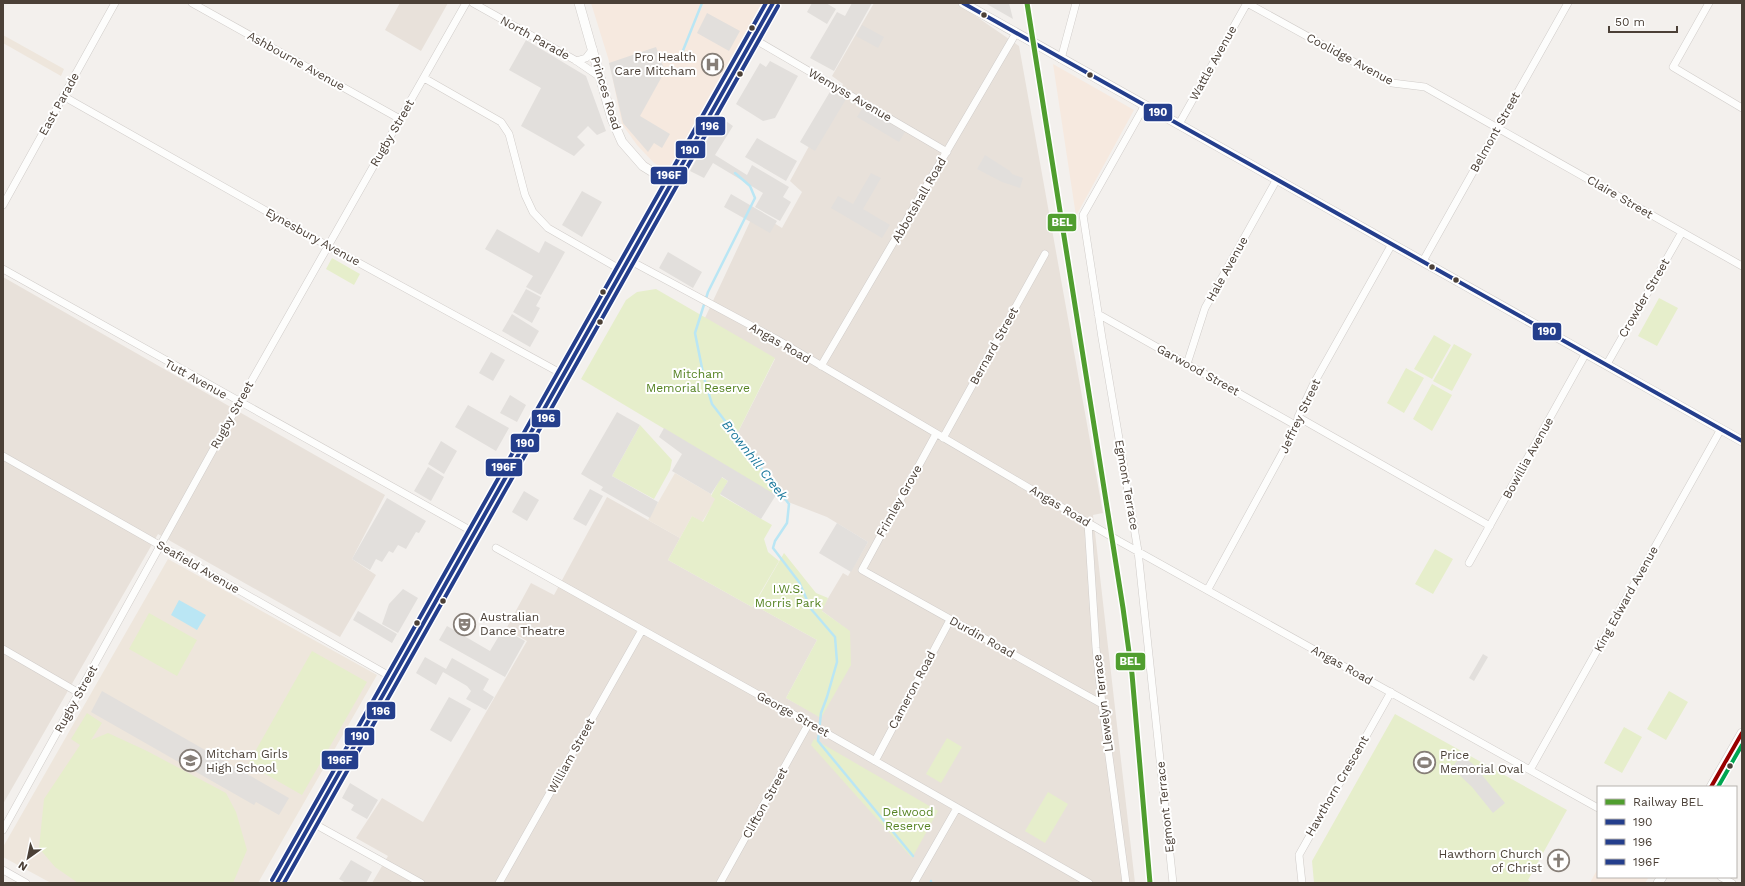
<svg xmlns="http://www.w3.org/2000/svg" width="1745" height="886" font-family="'Work Sans',sans-serif">
<style>
.residential{fill:#e8e1da}
.commercial{fill:#f6e9df}
.education{fill:#eee6dc}
.green{fill:#e6eecb}
.parking{fill:#e2dfdc}
.water{fill:#bae6f4}
.lines{fill:none;stroke-linecap:round;stroke-linejoin:round}
.stream{stroke:#bae6f4;stroke-width:2.5}
.minor-casing{stroke:#d0ccc9;stroke-width:8}
.tertiary-casing{stroke:#d0ccc9;stroke-width:10}
.secondary-casing{stroke:#d5cec4;stroke-width:12}
.minor{stroke:#fdfdfc;stroke-width:7}
.tertiary{stroke:#fdfdfc;stroke-width:9}
.secondary{stroke:#f7f4f0;stroke-width:10}
.bus-1-casing{stroke:#fff;stroke-width:7}
.bus-2-casing{stroke:#fff;stroke-width:7}
.bus-3-casing{stroke:#fff;stroke-width:7}
.bus-4-casing{stroke:#fff;stroke-width:7}
.bus-5-casing{stroke:#fff;stroke-width:7}
.bus-1{stroke:#243e8c;stroke-width:4}
.bus-2{stroke:#243e8c;stroke-width:4}
.bus-3{stroke:#243e8c;stroke-width:4}
.bus-4{stroke:#900;stroke-width:4}
.bus-5{stroke:#00a651;stroke-width:4}
.rail-1-casing{stroke:#fff;stroke-width:8}
.rail-1{stroke:#509e2f;stroke-width:5}
.bus-dot{fill:#4b4037;stroke:#fff;stroke-width:1.5}
.labels{text-anchor:middle;dominant-baseline:central;stroke-width:4;stroke-linejoin:round;paint-order:stroke}
.street-label{font-size:12px;fill:#4b4037;stroke:#fff}
.poi-label{font-size:12px;fill:#4b4037;stroke:#fff;text-anchor:start}
.park-label{font-size:12px;fill:#568323;stroke:#fff}
.water-label{font-size:13px;font-style:italic;fill:#217c9f;stroke:#fff}
.line-badge{stroke:#fff;stroke-width:1.5}
.badge-label{font-size:11px;text-anchor:middle;font-weight:bold;fill:#fff}
</style>
<rect width="100%" height="100%" fill="#f3f0ed"/>
<path class="residential" d="M400 3H448L421 51 385 30Z
M874 3H963L961 6 1019 46 1103 513 1093 515 1135 883H372L388 856 356 838 382 798 423 822 527 641 506 629 531 583 554 595 607 497 680 538 668 560 752 607 754 605 817 640 786 698 821 717 849 631 821 610 843 573 848 576 868 542 827 517 783 500 736 436 775 359 705 318 755 211 782 228 802 192 790 181 843 84 832 76Z
M3 277 385 495 352 559 376 575 340 637 158 534 3 804Z"/>
<path class="commercial" d="M591 3H762L669 171 654 163 637 145 622 124 609 61Z
M1053 64 1134 110 1076 216Z
M1598 868V877H1649L1645 883H1590Z"/>
<path class="education" d="M3 35 64 69 61 76 3 43Z
M675 473 711 494V496L716 499 702 522 692 516 680 538 648 520Z
M168 559 377 675 258 883H51L3 857V847Z"/>
<path class="green" d="M332 258 360 274 354 285 326 269Z
M656 289 775 358 736 436 783 500 581 379 626 300 637 292Z
M1659 298 1678 308 1657 346 1638 336Z
M1434 335 1451 345 1432 379 1414 369Z
M1454 344 1472 354 1452 391 1433 381Z
M1406 368 1424 378 1404 413 1387 403Z
M1432 384 1452 395 1432 431 1413 419Z
M640 425 672 460 670 470 654 499 612 476Z
M721 477 728 481 720 495 772 525 764 539 768 552 779 561 752 607 668 560 692 516 703 522 715 499 711 496Z
M1435 549 1453 559 1433 594 1415 584Z
M784 553 816 593 828 598 822 611 850 631 851 665 821 718 786 698 817 640 754 605Z
M149 613 197 640 177 676 129 649Z
M312 651 367 682 302 795 248 764Z
M1669 691 1688 702 1666 740 1647 729Z
M87 713 102 723 91 740 108 733 147 751 226 793 236 812 247 850 233 883H78L55 867 39 848 44 799 80 745 71 739Z
M1395 714 1567 810 1528 880 1532 883H1314L1312 861Z
M1624 727 1642 737 1622 773 1604 763Z
M947 738 962 747 941 783 926 774Z
M814 739 938 811 912 858 811 745Z
M1048 792 1068 804 1045 843 1025 831Z"/>
<path class="parking" d="M812 3H826L836 9 827 24 807 12Z
M852 3H872L834 71 810 58 837 12 845 16Z
M985 3H1009L1013 19Z
M707 13 740 31 729 51 697 33Z
M862 25 884 37 878 48 856 36Z
M526 40 586 76 606 131 597 135 588 126 577 137 585 145 574 156 521 126 541 88 509 70Z
M656 47 665 71 640 116 670 134 662 148 654 143 648 152 623 123 609 63Z
M770 61 798 76 775 118 763 121 736 104 760 63 766 67Z
M831 90 846 99 815 151 800 142Z
M863 107 905 132 899 142 857 117Z
M720 117 733 126 715 155 747 175 752 165 789 187 783 197 791 202 780 221 755 207 763 193 713 163 704 178 690 171Z
M757 138 797 161 786 181 745 157Z
M985 155 1010 171 1012 174 1023 178 1020 188 1002 182 977 169Z
M871 173 881 178 863 209 890 225 882 238 831 208 838 196 853 204Z
M582 191 602 202 582 237 562 225Z
M731 194 777 221 770 233 724 207Z
M497 229 539 253 545 241 565 252 541 295 526 287 533 276 485 249Z
M668 252 702 272 693 288 659 268Z
M526 289 541 297 536 306 540 308 532 323 513 312Z
M512 314 539 331 530 347 502 331Z
M491 352 505 360 493 381 479 373Z
M510 395 526 405 517 422 500 413Z
M468 405 509 428 496 451 455 427Z
M617 412 640 425 612 476 658 502 650 518 601 490 603 487 581 474Z
M664 428 776 495 761 519 720 494 728 481 722 477 711 494 672 471 682 454 659 437Z
M441 441 457 451 444 474 428 464Z
M428 467 444 477 431 501 414 491Z
M590 489 603 496 586 526 573 519Z
M524 491 539 500 527 521 512 512Z
M387 498 426 521 419 533 416 532 406 549 398 545 393 553 389 551 382 562 376 559 370 570 352 559Z
M837 523 868 542 851 572 819 553Z
M403 589 418 598 398 633 382 624 389 604Z
M358 611 397 634 392 643 353 620Z
M447 626 490 651 503 629 525 641 505 677 439 640Z
M1483 654 1488 657 1474 681 1469 678Z
M425 657 446 669 452 658 489 679 483 690 494 697 486 710 466 699 471 691 467 686 443 672 436 685 416 673Z
M102 691 289 798 279 815 256 802 254 805 91 712Z
M449 697 471 709 451 742 430 730Z
M1461 755 1473 764 1505 803 1493 813 1472 787 1452 768Z
M350 783 378 800 367 819 351 810 354 805 342 798Z
M351 860 372 872 366 883H346L339 879Z"/>
<path class="water" d="M179 600 206 615 197 630 171 615Z"/>
<g class="lines">
<path class="stream" d="M680 58 702 3
M735 173 750 186 755 198 708 292 695 333 704 378 712 404 789 504 787 523 775 541 773 548 799 582 811 609 835 637 837 662 827 697 821 713 818 741 913 856
M931 881V883"/>
<defs>
<path id="minor" d="M192 3 400 119
M473 3 575 60 600 77
M1247 3 1392 83 1425 87 1742 266
M1709 3 1673 67 1742 108
M754 39 947 152
M1061 59 1076 3
M576 61 586 58 593 49
M424 78 501 122 509 134 525 195 533 212 548 228 623 271
M63 96 328 246 564 375
M1145 105 1083 215 1102 338 1138 551 1173 883
M1179 124 1247 3
M3 205 115 3
M629 260 776 339 1119 541 1598 808
M1423 261 1568 3
M3 269 475 533
M1098 314 1297 426
M1187 364 1205 308 1277 179
M1607 364 1682 232
M821 366 1016 33
M1298 417 1490 526
M936 434 862 570 1102 704
M943 438 1045 254
M3 456 393 678
M1088 523 1096 648 1102 704 1126 883
M496 548 800 718 1089 883
M1469 563 1586 353
M1208 589 1297 426 1298 417 1314 383 1392 244
M3 649 79 693
M875 761 950 620
M1530 770 1721 429
M311 822 421 883
M3 830 239 403 466 3
M3 870 26 883
M1721 877 1732 883
M499 883 642 630
M720 883 809 723
M914 883 957 808
M1302 883 1299 855 1391 692"/>
<path id="tertiary" d="M579 3 612 119 622 142 643 166 672 184
M963 3 1742 441
M1711 787 1742 733
M1658 883 1662 877"/>
<path id="secondary" d="M277 883 773 3"/>
</defs>
<use href="#minor" class="minor-casing"/>
<use href="#tertiary" class="tertiary-casing"/>
<use href="#secondary" class="secondary-casing"/>
<use href="#minor" class="minor"/>
<use href="#tertiary" class="tertiary"/>
<use href="#secondary" class="secondary"/>
<defs>
<path id="bus-1" d="M963 3 1742 441
M277 883 773 3"/>
<path id="bus-2" d="M284 883 778 6"/>
<path id="bus-3" d="M272 880 766 3"/>
<path id="bus-4" d="M1711 787 1742 733"/>
<path id="bus-5" d="M1718 787 1742 745"/>
</defs>
<use href="#bus-1" class="bus-1-casing"/>
<use href="#bus-2" class="bus-2-casing"/>
<use href="#bus-3" class="bus-3-casing"/>
<use href="#bus-4" class="bus-4-casing"/>
<use href="#bus-5" class="bus-5-casing"/>
<use href="#bus-1" class="bus-1"/>
<use href="#bus-2" class="bus-2"/>
<use href="#bus-3" class="bus-3"/>
<use href="#bus-4" class="bus-4"/>
<use href="#bus-5" class="bus-5"/>
<defs>
<path id="rail-1" d="M1027 3 1123 608 1132 674 1150 883"/>
</defs>
<use href="#rail-1" class="rail-1-casing"/>
<use href="#rail-1" class="rail-1"/>
</g>
<defs>
<symbol id="hospital-ring" viewBox="-11 -11 22 22"><circle r="9.5" fill="#fff" stroke="#867e77" stroke-width="1.5"/><path d="M-5-5h3v3.5h4V-5h3V5h-3V1.5h-4V5h-3Z" fill="#867e77"/></symbol>
<symbol id="theatre-ring" viewBox="-11 -11 22 22"><circle r="9.5" fill="#fff" stroke="#867e77" stroke-width="1.5"/><path d="M-5-5.5Q0-4 5-5.5V0Q5 5 0 6Q-5 5-5 0ZM-3.3-2.5H-1v1.5H-3.3ZM1-2.5H3.3v1.5H1ZM-2.8 1Q0 5.5 2.8 1Z" fill="#867e77"/></symbol>
<symbol id="school-ring" viewBox="-11 -11 22 22"><circle r="9.5" fill="#fff" stroke="#867e77" stroke-width="1.5"/><path d="M0-5L7-2L0 1L-7-2ZM-4 1L0 2.5L4 1V4Q0 6-4 4Z" fill="#867e77"/></symbol>
<symbol id="stadium-ring" viewBox="-11 -11 22 22"><circle r="9.5" fill="#fff" stroke="#867e77" stroke-width="1.5"/><path d="M0-5a6.5 5 0 1 0 0 10a6.5 5 0 1 0 0-10ZM-3.5-1.8h7v3.6h-7Z" fill="#867e77"/></symbol>
<symbol id="church-ring" viewBox="-11 -11 22 22"><circle r="9.5" fill="#fff" stroke="#867e77" stroke-width="1.5"/><path d="M-1.2-6h2.4v3.5h3.3v2.4h-3.3V6h-2.4V-.1h-3.3v-2.4h3.3Z" fill="#867e77"/></symbol>
</defs>
<g fill-rule="evenodd">
<use href="#hospital-ring" x="700" y="52" width="25" height="25"/>
<use href="#theatre-ring" x="452" y="612" width="25" height="25"/>
<use href="#school-ring" x="178" y="748" width="25" height="25"/>
<use href="#stadium-ring" x="1412" y="750" width="25" height="25"/>
<use href="#church-ring" x="1546" y="848" width="25" height="25"/>
</g>
<g class="bus-dot">
<circle cx="984" cy="15" r="3.5"/>
<circle cx="752" cy="28" r="3.5"/>
<circle cx="740" cy="74" r="3.5"/>
<circle cx="1090" cy="75" r="3.5"/>
<circle cx="1432" cy="267" r="3.5"/>
<circle cx="1456" cy="280" r="3.5"/>
<circle cx="603" cy="292" r="3.5"/>
<circle cx="600" cy="322" r="3.5"/>
<circle cx="443" cy="601" r="3.5"/>
<circle cx="417" cy="623" r="3.5"/>
<circle cx="1730" cy="766" r="3.5"/>
</g>
<g class="labels">
<g class="street-label">
<text transform="translate(535 38) rotate(29)">North Parade</text>
<text transform="translate(1350 59) rotate(28)">Coolidge Avenue</text>
<text transform="translate(296 61) rotate(29)">Ashbourne Avenue</text>
<text transform="translate(1213 63) rotate(-61)">Wattle Avenue</text>
<text transform="translate(606 93) rotate(73)">Princes Road</text>
<text transform="translate(850 95) rotate(30)">Wemyss Avenue</text>
<text transform="translate(59 104) rotate(-61)">East Parade</text>
<text transform="translate(1495 132) rotate(-61)">Belmont Street</text>
<text transform="translate(392 133) rotate(-60)">Rugby Street</text>
<text transform="translate(1620 197) rotate(30)">Claire Street</text>
<text transform="translate(919 200) rotate(-60)">Abbotshall Road</text>
<text transform="translate(313 237) rotate(29)">Eynesbury Avenue</text>
<text transform="translate(1227 269) rotate(-61)">Hale Avenue</text>
<text transform="translate(1644 298) rotate(-60)">Crowder Street</text>
<text transform="translate(780 343) rotate(30)">Angas Road</text>
<text transform="translate(994 346) rotate(-61)">Bernard Street</text>
<text transform="translate(1198 370) rotate(29)">Garwood Street</text>
<text transform="translate(196 379) rotate(29)">Tutt Avenue</text>
<text transform="translate(232 415) rotate(-61)">Rugby Street</text>
<text transform="translate(1300 416) rotate(-65)">Jeffrey Street</text>
<text transform="translate(1528 458) rotate(-61)">Bowillia Avenue</text>
<text transform="translate(1127 485) rotate(80)">Egmont Terrace</text>
<text transform="translate(899 501) rotate(-61)">Frimley Grove</text>
<text transform="translate(1060 506) rotate(31)">Angas Road</text>
<text transform="translate(198 567) rotate(30)">Seafield Avenue</text>
<text transform="translate(1626 599) rotate(-61)">King Edward Avenue</text>
<text transform="translate(982 637) rotate(29)">Durdin Road</text>
<text transform="translate(1342 665) rotate(29)">Angas Road</text>
<text transform="translate(912 690) rotate(-62)">Cameron Road</text>
<text transform="translate(76 699) rotate(-61)">Rugby Street</text>
<text transform="translate(1103 703) rotate(-97)">Llewelyn Terrace</text>
<text transform="translate(793 714) rotate(29)">George Street</text>
<text transform="translate(571 756) rotate(-61)">William Street</text>
<text transform="translate(1337 786) rotate(-60)">Hawthorn Crescent</text>
<text transform="translate(765 803) rotate(-61)">Clifton Street</text>
<text transform="translate(1165 807) rotate(-96)">Egmont Terrace</text>
</g>
<g class="poi-label">
<text x="696" y="57" text-anchor="end">Pro Health<tspan x="696" dy="14">Care Mitcham</tspan></text>
<text x="480" y="617">Australian<tspan x="480" dy="14">Dance Theatre</tspan></text>
<text x="206" y="754">Mitcham Girls<tspan x="206" dy="14">High School</tspan></text>
<text x="1440" y="755">Price<tspan x="1440" dy="14">Memorial Oval</tspan></text>
<text x="1542" y="854" text-anchor="end">Hawthorn Church<tspan x="1542" dy="14">of Christ</tspan></text>
</g>
<g class="park-label">
<text x="698" y="374">Mitcham<tspan x="698" dy="14">Memorial Reserve</tspan></text>
<text x="788" y="589">I.W.S.<tspan x="788" dy="14">Morris Park</tspan></text>
<text x="908" y="812">Delwood<tspan x="908" dy="14">Reserve</tspan></text>
</g>
<g class="water-label">
<text transform="translate(755 460) rotate(52)">Brownhill Creek</text>
</g>
</g>
<g class="line-badge">
<rect x="1143" y="103" width="30" height="19" rx="4" fill="#243e8c"/>
<rect x="695" y="116" width="31" height="20" rx="4" fill="#243e8c"/>
<rect x="675" y="140" width="31" height="19" rx="4" fill="#243e8c"/>
<rect x="650" y="166" width="38" height="19" rx="4" fill="#243e8c"/>
<rect x="1047" y="213" width="30" height="19" rx="4" fill="#509e2f"/>
<rect x="1532" y="322" width="30" height="19" rx="4" fill="#243e8c"/>
<rect x="531" y="409" width="30" height="19" rx="4" fill="#243e8c"/>
<rect x="510" y="433" width="30" height="20" rx="4" fill="#243e8c"/>
<rect x="485" y="458" width="38" height="19" rx="4" fill="#243e8c"/>
<rect x="1115" y="652" width="31" height="19" rx="4" fill="#509e2f"/>
<rect x="366" y="701" width="30" height="19" rx="4" fill="#243e8c"/>
<rect x="344" y="727" width="31" height="19" rx="4" fill="#243e8c"/>
<rect x="321" y="750" width="38" height="20" rx="4" fill="#243e8c"/>
</g>
<g class="badge-label">
<text x="1158" y="116">190</text>
<text x="710" y="130">196</text>
<text x="690" y="154">190</text>
<text x="669" y="179">196F</text>
<text x="1062" y="226">BEL</text>
<text x="1547" y="335">190</text>
<text x="546" y="422">196</text>
<text x="525" y="447">190</text>
<text x="504" y="471">196F</text>
<text x="1130" y="665">BEL</text>
<text x="381" y="715">196</text>
<text x="360" y="740">190</text>
<text x="340" y="764">196F</text>
</g>
<rect width="1745" height="886" fill="none" stroke="#4b4037" stroke-width="8"/>
<rect x="1597" y="786" width="140" height="92" fill="#ffffff" stroke="#b7b3af"/>
<rect x="1605" y="799" width="20" height="6" fill="#509e2f" stroke="#b7b3af"/>
<text x="1633" y="806" font-size="12" fill="#4b4037">Railway BEL</text>
<rect x="1605" y="819" width="20" height="6" fill="#243e8c" stroke="#b7b3af"/>
<text x="1633" y="826" font-size="12" fill="#4b4037">190</text>
<rect x="1605" y="839" width="20" height="6" fill="#243e8c" stroke="#b7b3af"/>
<text x="1633" y="846" font-size="12" fill="#4b4037">196</text>
<rect x="1605" y="859" width="20" height="6" fill="#243e8c" stroke="#b7b3af"/>
<text x="1633" y="866" font-size="12" fill="#4b4037">196F</text>
<g transform="translate(28 858) rotate(213)" stroke="#ffffff" stroke-width="3" paint-order="stroke">
<path d="M0-3L7 15L0 10L-7 15Z" fill="#4b4037"/>
<text y="-6" font-size="11" font-weight="bold" text-anchor="middle" fill="#4b4037">N</text>
</g>
<path d="M1609 26v6h68v-6" fill="none" stroke="#4b4037" stroke-width="2"/>
<text x="1615" y="26" font-size="12" fill="#4b4037" stroke="#ffffff" stroke-width="3" paint-order="stroke">50 m</text>
</svg>
